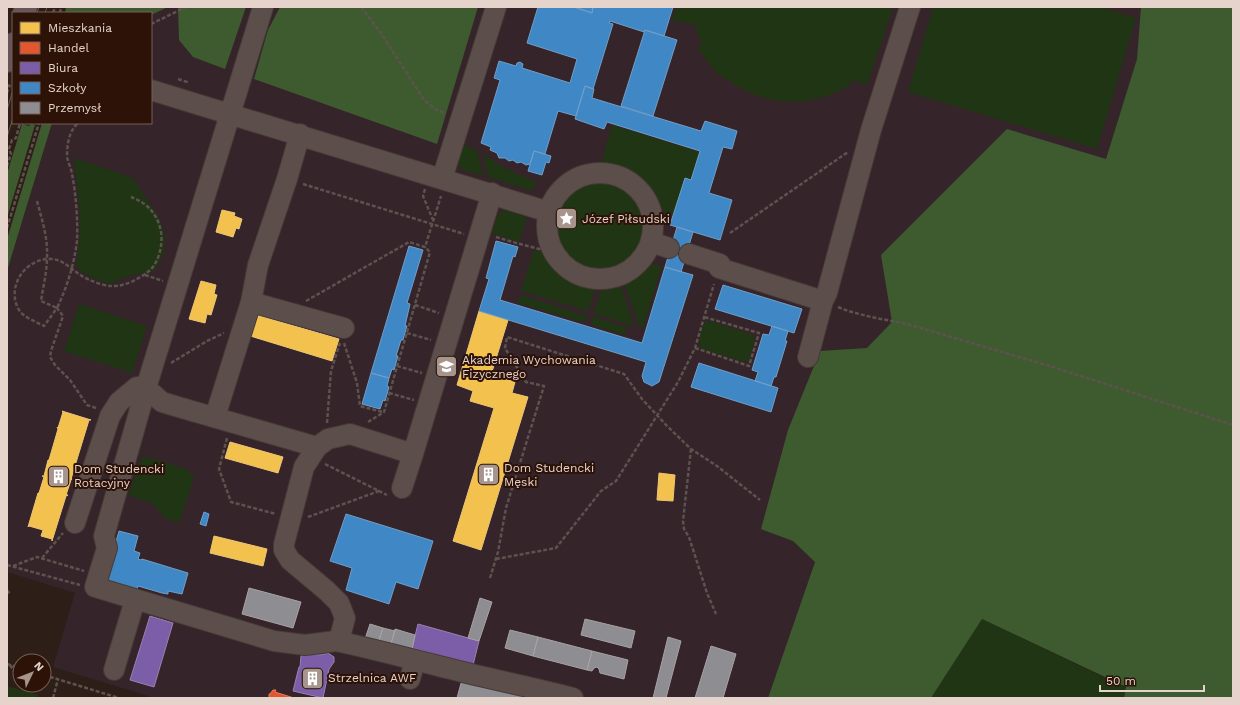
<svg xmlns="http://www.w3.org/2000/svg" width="1240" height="705" font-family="'Work Sans',sans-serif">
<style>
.education{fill:#35242a}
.green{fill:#203514}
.forest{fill:#3e5b30}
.homes{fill:#f2c14e;stroke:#eec674}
.shops{fill:#e4572e;stroke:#e57c5d}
.offices{fill:#7b5ea7;stroke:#9b81b2}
.schools{fill:#3f88c5;stroke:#719ec7}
.industry{fill:#8d8d92;stroke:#a8a2a3}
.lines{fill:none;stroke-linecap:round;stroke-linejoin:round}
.minor-casing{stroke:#473a36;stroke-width:22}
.major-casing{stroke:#473a36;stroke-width:24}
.path{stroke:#5d524e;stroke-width:2.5;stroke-dasharray:4 2;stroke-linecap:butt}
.minor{stroke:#5c4f4b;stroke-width:20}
.major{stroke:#64565b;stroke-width:22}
.tram{stroke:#635954;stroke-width:1}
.labels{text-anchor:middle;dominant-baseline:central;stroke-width:4;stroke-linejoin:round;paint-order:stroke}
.poi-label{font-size:12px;fill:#e6d3cc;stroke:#2c1207;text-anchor:start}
</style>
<rect width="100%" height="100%" fill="#2e1e18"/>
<path class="education" d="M87 7H1233L815 562 768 698H155L53 667 75 593 7 572V271L52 123H151V13Z"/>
<path class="green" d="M676 7H893L867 85 850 79 852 84C814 108 767 108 731 82 726 79 720 76 716 72 709 65 703 55 697 47L702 45 695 25 672 20Z
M933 7H1101L1136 18 1097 149 908 92Z
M612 125 700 152 691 181 674 215 656 208C645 184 628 168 601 165Z
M462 144 477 150 483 176C458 168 454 172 462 144Z
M483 153C498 166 517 175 536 181L532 191 488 177Z
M74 158 133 178 160 219 165 235 164 252 157 267 151 273C137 273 124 276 111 284 96 280 88 277 76 267L80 232 79 206Z
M555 226a47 47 0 1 1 94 0a47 47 0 1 1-94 0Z
M504 210 527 217 519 242 492 233C495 225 495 214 504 210Z
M534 250 549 254C561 272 576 281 597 284L588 311 521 291Z
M646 262 662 266 643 328 639 326 623 280 631 275Z
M619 280 634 326 596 314 594 312 603 285Z
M520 295 588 316 586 320H584L583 322 518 303Z
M79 304 147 326 132 373 64 351Z
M592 316 627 327 625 335 592 325 593 323 591 322Z
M707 321H710L753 335 755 338 749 361 746 362 701 349C697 341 701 327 707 321Z
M143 456 187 469 194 478 179 523 164 518 154 504 128 495Z
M982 619 1126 688 1124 698H931Z
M7 686 38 695 37 698H7Z"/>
<path class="forest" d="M66 7H168L151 15V13H65Z
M178 7H246L225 69 193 57 179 40Z
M280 7H478L437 144 254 79 268 30Z
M1141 7H1233V698H1124L1126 687 982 619 931 698H768L815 562 793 541 761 529 788 430 820 351 867 348 892 322 881 255 1007 129 1106 159 1137 59Z
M42 123H52L7 271V239Z
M22 124 29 126 31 124 35 125 7 218V174Z"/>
<path class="homes" d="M222 210 235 213 234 216 242 219 239 229 236 228 233 237 216 232Z
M201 281 216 285 214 294 217 295 211 315 207 314 205 323 189 319Z
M479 311 508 320 491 375 515 382 512 393 528 397 481 550 453 541 494 408 470 401 473 391 457 385Z
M253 314 339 339 332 361 247 335Z
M62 411 91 420H89L71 479H72L71 480 66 495H68L66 496 52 541V539L41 536 43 530 29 526 28 527 38 493H39L44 477 42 476H44L48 460H49L58 429 57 427 58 428 63 412Z
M230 442 283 457 278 473 225 458Z
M659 473 675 475 673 501 657 500Z
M214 536 267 549 263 566 210 553Z"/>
<path class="shops" d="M273 690H276L275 692 294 698H269V694H270Z"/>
<path class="offices" d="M150 616 173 623 154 687 130 680Z
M418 624 479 641 473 665 412 648Z
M304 652 316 653V654L320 655 328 653 334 657V662L329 669 323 698 293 691 299 667H300L301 656Z"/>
<path class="schools" d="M538 7H573L592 13 593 7H673L664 36 645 30 644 32 610 21 609 23 613 24 593 89 585 86 576 116 558 111 545 154 534 151 530 164 526 165 521 162 517 163 513 160 509 161 505 158H499L497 153 490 150 491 147 481 143 500 80 494 78 499 61 516 66 517 63 520 62 523 64 522 68 570 83 577 59 527 43Z
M575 7H593L592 13Z
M645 30 677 40 653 116 621 106Z
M585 86 594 89 592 98 701 131 705 121 737 131 732 149 723 147 709 193 732 200 720 240 670 225 685 178 691 180 700 151 607 122 604 129 575 119Z
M534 151 551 156 549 163 546 162 542 175 528 171Z
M677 227 693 232 681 272 665 267Z
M496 241 518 247 515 257 513 256 500 300 642 343 665 267 693 275 659 382 652 386 644 382 642 376 646 362 479 311 489 279 486 278Z
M409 246 423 250 407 303 410 304 405 326H407L403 340H401L396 356H398L394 370 392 369 389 378 371 373Z
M723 285 802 309 794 333 715 309Z
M772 326 788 331 785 341H787L776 377H774L771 386 755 381 758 372 752 370 763 334 769 335Z
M699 363 778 388 771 412 691 387Z
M371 373 389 378 387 386 389 387 385 401 383 400 380 409 362 404Z
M204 512 209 514 206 526 200 524Z
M346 514 433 541 418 589 396 582 389 604 346 590 352 568 330 561Z
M119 531 138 536 134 551 140 553 138 559 141 560 142 559 188 573 182 594 168 591V594L162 593 138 586 137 589 108 580 110 562Z"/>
<path class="industry" d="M249 588 301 602 293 628 242 614Z
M480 598 492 602 479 641 468 638Z
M585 619 635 631 631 648 581 635Z
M370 624 383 628 378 643 365 639Z
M383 628 395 631 390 646 378 643Z
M395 629 415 635 412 650 391 644Z
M510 630 538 637 533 656 505 648Z
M538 637 592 651 587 670 533 656Z
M668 637 681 641 666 698H653Z
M711 646 736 654 723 698H695Z
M592 651 628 660 624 679 600 673 599 669 597 667 594 668 592 671 587 670Z
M463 676 550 698H457Z"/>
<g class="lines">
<defs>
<path id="minor" d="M263 7 146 388 162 402 175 406 317 447
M151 90 549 212
M547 226a53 53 0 1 1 106 0a53 53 0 1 1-106 0Z
M442 179 496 7
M651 242 669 248
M689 254 720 264 719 268 823 301
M251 302 344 328
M808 357 823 301 827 293 871 130 910 7
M215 417 251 302 258 265 287 179 300 134
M402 488 413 454 492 193
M75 523 110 416 119 402 137 387 146 388 104 536 107 548 95 587 274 641 305 645 336 641 340 637 345 618 339 603 327 591 290 560 284 550V544L304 467 317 447 328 439 350 434 413 454
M336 641C379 650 421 662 463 672 500 681 536 688 573 698
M114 670 135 600
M410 679 415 660"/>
<path id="major" d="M24 13 26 7
M7 61 13 44"/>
</defs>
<use href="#minor" class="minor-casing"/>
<use href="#major" class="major-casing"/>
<path class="path" d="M361 7 383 36 424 100 435 109 445 113
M53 13 55 7
M60 13 61 7
M151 24 186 7
M178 79 187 82V84
M7 85 13 87
M7 93 9 85
M7 166 11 154 9 149 12 140 16 138 20 123
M303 184 464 234
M425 189 423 196 433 220
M37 201C42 220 48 238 47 257 47 272 43 287 41 301L57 308C67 287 74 265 77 241 78 221 76 194 72 174 71 168 68 162 67 157 67 144 69 131 78 123
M7 228 39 123
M730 233 848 152
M496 237C515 243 535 248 555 253
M145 275 163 281
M306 301 409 242 425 247 441 196
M415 305 439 313
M838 307 848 311 871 317 907 324 1053 367 1233 425
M407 333 431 340
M344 343 357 383 360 406 383 412
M695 348 749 366 759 333 704 317
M171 363 207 341 224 333
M397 366 422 373
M389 393 414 400
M96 408 87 405 70 380 55 365 50 357 51 351 63 316 57 308 44 326C37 322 24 318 19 310 6 288 24 260 48 259 63 258 70 269 82 276 88 280 104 286 111 286 124 287 139 279 149 271 159 263 163 244 161 232 158 214 147 203 131 197
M368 422 384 412 430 252 425 247
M327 423 331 371 340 343
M227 438 219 469 231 502 276 514
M691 449 683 521 684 529 689 537 707 593 716 614
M325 464 387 495
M308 517 379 491
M42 558 63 533
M496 559 556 548 601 491 616 481 678 382 695 348 714 284
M7 565 80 585
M13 566 37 557 84 571
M490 578 498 552 506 508 544 386 526 382 505 348 507 337 624 374 642 399 667 426 691 449 717 466 760 500
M7 590 10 594
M7 664 20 668
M10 665 20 681
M44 675 119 698
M53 698 58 679"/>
<use href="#minor" class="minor"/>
<use href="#major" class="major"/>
<path class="tram" d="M37 13 39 7
M45 13 47 7
M7 110 13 90
M7 137 13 118"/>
</g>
<defs>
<symbol id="sight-square" viewBox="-11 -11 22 22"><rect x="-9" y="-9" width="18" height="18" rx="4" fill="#a6948d" stroke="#2c1207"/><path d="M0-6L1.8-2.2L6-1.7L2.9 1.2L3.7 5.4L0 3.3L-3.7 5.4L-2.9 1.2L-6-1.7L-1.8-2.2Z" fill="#fff"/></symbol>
<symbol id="university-square" viewBox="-11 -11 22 22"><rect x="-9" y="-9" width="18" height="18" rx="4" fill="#a6948d" stroke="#2c1207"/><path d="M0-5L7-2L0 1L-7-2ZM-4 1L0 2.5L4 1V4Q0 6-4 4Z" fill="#fff"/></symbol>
<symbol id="building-square" viewBox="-11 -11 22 22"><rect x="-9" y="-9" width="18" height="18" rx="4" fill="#a6948d" stroke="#2c1207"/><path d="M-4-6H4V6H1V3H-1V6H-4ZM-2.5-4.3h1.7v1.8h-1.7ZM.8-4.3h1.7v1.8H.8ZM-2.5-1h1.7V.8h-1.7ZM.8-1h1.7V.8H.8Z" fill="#fff"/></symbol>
</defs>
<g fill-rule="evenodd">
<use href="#sight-square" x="554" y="206" width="25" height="25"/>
<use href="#university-square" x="434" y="354" width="25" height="25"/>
<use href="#building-square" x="476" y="462" width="25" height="25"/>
<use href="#building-square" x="46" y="464" width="25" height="25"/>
<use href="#building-square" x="300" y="666" width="25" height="25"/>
</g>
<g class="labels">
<g class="poi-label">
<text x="582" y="219">Józef Piłsudski</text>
<text x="462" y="360">Akademia Wychowania<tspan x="462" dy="14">Fizycznego</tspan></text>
<text x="504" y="468">Dom Studencki<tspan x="504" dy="14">Męski</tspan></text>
<text x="74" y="469">Dom Studencki<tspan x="74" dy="14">Rotacyjny</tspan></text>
<text x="328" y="678">Strzelnica AWF</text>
</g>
</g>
<rect width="1240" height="705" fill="none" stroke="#e6d3cc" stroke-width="16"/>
<rect x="12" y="12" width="140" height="112" fill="#2c1207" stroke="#765f56"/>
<rect x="20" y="22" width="20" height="12" fill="#f2c14e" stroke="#765f56"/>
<text x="48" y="32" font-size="12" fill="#e6d3cc">Mieszkania</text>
<rect x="20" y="42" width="20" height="12" fill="#e4572e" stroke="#765f56"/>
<text x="48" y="52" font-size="12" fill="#e6d3cc">Handel</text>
<rect x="20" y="62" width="20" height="12" fill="#7b5ea7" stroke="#765f56"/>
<text x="48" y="72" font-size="12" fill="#e6d3cc">Biura</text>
<rect x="20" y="82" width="20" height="12" fill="#3f88c5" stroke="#765f56"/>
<text x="48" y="92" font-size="12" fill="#e6d3cc">Szkoły</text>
<rect x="20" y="102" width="20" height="12" fill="#8d8d92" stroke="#765f56"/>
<text x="48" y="112" font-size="12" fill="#e6d3cc">Przemysł</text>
<g transform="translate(32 673) rotate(47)"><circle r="19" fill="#2c1207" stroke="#765f56"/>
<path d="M0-3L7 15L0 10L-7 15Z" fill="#a6948d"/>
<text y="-6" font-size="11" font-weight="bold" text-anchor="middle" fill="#e6d3cc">N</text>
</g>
<path d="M1100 685v6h104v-6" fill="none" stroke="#e6d3cc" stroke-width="2"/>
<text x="1106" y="685" font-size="12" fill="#e6d3cc" stroke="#2c1207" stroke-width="3" paint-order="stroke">50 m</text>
</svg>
